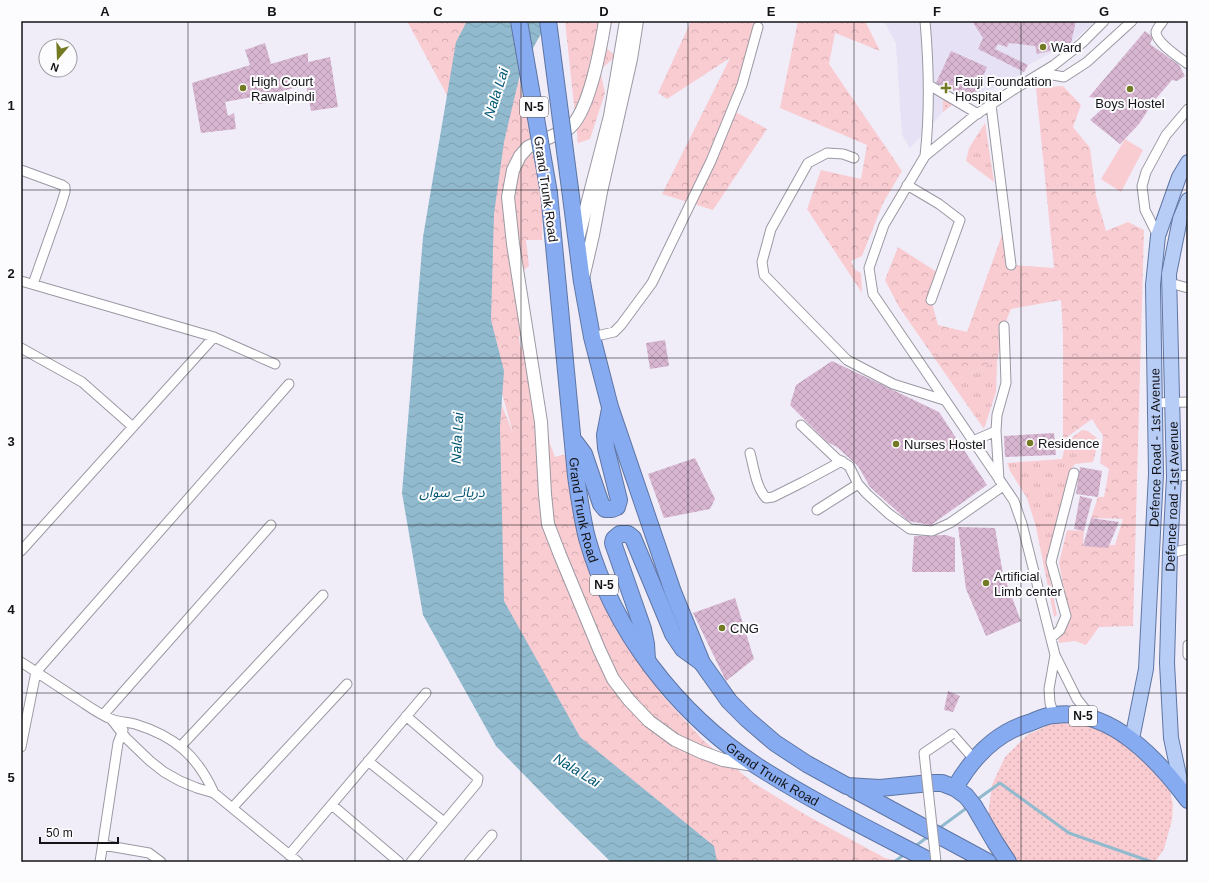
<svg xmlns="http://www.w3.org/2000/svg" width="1209" height="883" font-family="Helvetica,'Noto Sans Arabic',sans-serif">
<style>
.built{fill:#e6e1f4}
.grass{fill:url(#grass-dots)}
.forest{fill:url(#forest-crowns)}
.park{fill:url(#park-tufts)}
.garden{fill:#f9ccd2}
.water{fill:url(#water-waves)}
.lines{fill:none;stroke-linecap:round;stroke-linejoin:round}
.stream{stroke:#91bace;stroke-width:3}
.building{fill:url(#building-cross-hatch)}
.street-casing{stroke:#9b98a3;stroke-width:11}
.secondary-casing{stroke:#9b98a3;stroke-width:14}
.primary-casing{stroke:#5f76a4;stroke-width:16}
.highway-casing{stroke:#5f76a4;stroke-width:18}
.street{stroke:#fff;stroke-width:9}
.secondary{stroke:#fff;stroke-width:12}
.primary{stroke:#b7cdf6;stroke-width:14}
.highway{stroke:#87abf0;stroke-width:16}
.street-bridge-casing{stroke:#9b98a3;stroke-width:11;stroke-linecap:butt}
.highway-bridge-casing{stroke:#5f76a4;stroke-width:18;stroke-linecap:butt}
.street-bridge{stroke:#fff;stroke-width:9}
.highway-bridge{stroke:#87abf0;stroke-width:16}
.grid{fill:none;stroke:#141317;stroke-width:1;stroke-opacity:0.55}
.poi-dot{fill:#747a23;stroke:#fcfcfe;stroke-width:1.5}
.labels{text-anchor:middle;dominant-baseline:central;stroke-width:4;stroke-linejoin:round;paint-order:stroke}
.shield{fill:#fcfcfe;stroke:#5a595c;stroke-width:1}
.shield-label{font-size:12px;font-weight:bold;fill:#141317}
.poi-label{font-size:13px;fill:#141317;stroke:#fcfcfe;text-anchor:start}
.street-label{font-size:13px;fill:#141317;stroke:#fcfcfe}
.water-label{font-size:14px;font-style:italic;fill:#025772;stroke:#fcfcfe}
.neatline{fill:none;stroke:#141317;stroke-width:1.5}
.grid-label{font-size:13px;text-anchor:middle;font-weight:bold;fill:#141317}
</style>
<defs>
<pattern id="grass-dots" width="8" height="8" patternUnits="userSpaceOnUse"><rect width="8" height="8" fill="#f9ccd2"/><path d="M2 2h.1M6 6h.1" fill="none" stroke="#d5aeb4" stroke-width="1.8" stroke-linecap="round"/></pattern>
<pattern id="forest-crowns" width="20" height="18" patternUnits="userSpaceOnUse"><rect width="20" height="18" fill="#f9ccd2"/><path d="M2 6a3 3 0 1 1 6 0M12 15a3 3 0 1 1 6 0" fill="none" stroke="#d5aeb4"/></pattern>
<pattern id="park-tufts" width="24" height="20" patternUnits="userSpaceOnUse"><rect width="24" height="20" fill="#f9ccd2"/><path d="M3 7l-1-3M5 7V3M7 7l1-3M15 17l-1-3M17 17v-4M19 17l1-3" fill="none" stroke="#d5aeb4"/></pattern>
<pattern id="water-waves" width="16" height="10" patternUnits="userSpaceOnUse"><rect width="16" height="10" fill="#91bace"/><path d="M0 5q4-4 8 0t8 0" fill="none" stroke="#7c9fb0"/></pattern>
<pattern id="building-cross-hatch" width="8" height="8" patternUnits="userSpaceOnUse"><rect width="8" height="8" fill="#d8b6d1"/><path d="M0 0l8 8M0 8l8-8" fill="none" stroke="#b89cb3"/></pattern>
</defs>
<rect width="100%" height="100%" fill="#f0edf9"/>
<path class="built" d="M884 21H1096L1071 43 1028 65 1024 72 1015 77 973 99 953 104 943 112 910 148 902 135 896 44Z"/>
<path class="grass" d="M943 97 953 104 943 112Z
M1055 722 1082 725 1109 733 1129 744 1170 791 1173 804 1172 820 1164 849 1155 862H1018L1007 852 988 816 992 785 1005 757 1027 735Z"/>
<path class="forest" d="M407 21H507L543 194 542 240H526L529 266 514 278 529 331 519 336 520 347 525 348 544 408 550 444 555 457 570 453 574 509 629 645 661 694 703 740 752 782 806 815 885 858 905 862H697L571 743 484 593 483 359 513 433 480 314 490 175Z
M565 21H628L602 25 605 47 616 56 600 70 605 93 590 139 578 143Z
M691 21H756L732 110 767 129 713 210 662 194 730 58 667 99 658 93Z
M798 21H865L880 51 835 33 829 64 902 171 883 203 862 256 851 261 855 270 861 273 862 293 807 209 821 170 861 179 867 145 780 108Z
M1063 86 1081 105 1073 127 1090 148 1096 196 1106 231 1128 222 1144 230 1133 626 1099 627 1086 645 1075 641 1059 643 1058 634 1069 616 1059 563 1067 530 1084 531 1083 546 1115 545 1123 519 1091 518 1098 497H1104L1109 469 1100 463 1103 436 1092 419 1063 440V333L1061 300 1011 309 1004 326 997 361 951 382 899 307 885 280 898 247 940 274 931 300 938 325 967 332 1006 224 1011 265 1054 268 1036 88Z"/>
<path class="park" d="M985 123 994 182 966 161 969 148Z
M997 361 996 392 984 429 951 382Z
M1082 430 1088 431 1099 440 1093 462 1075 464 1069 471 1047 563 1057 615 1054 617 1036 527 1027 498 1010 471 1007 463 1062 459 1066 442Z"/>
<path class="garden" d="M1125 139 1143 150 1121 192 1101 179Z"/>
<path class="water" d="M467 21H548L521 70 504 142 494 214 491 320 504 371 500 427 504 601 580 737 714 846 717 862H611L569 821 496 746 423 615 402 493 423 237 456 42Z"/>
<g class="lines">
<path class="stream" d="M975 801 1000 783 1069 833 1152 862
M938 829 968 807
M914 847 929 836
M894 862 905 854"/>
</g>
<path class="building" d="M972 21H1076L1071 43H1053L1050 51 1037 54 1035 46 1009 43 1007 47 998 44 995 49 1028 65 1024 72 978 49 983 38Z
M1145 31 1153 37 1150 44 1179 65 1185 76 1177 81 1172 80 1154 101 1139 124 1120 144 1090 120 1104 107 1097 98 1089 97Z
M265 43 271 64 308 53V62L330 57 338 107 311 111 306 85 279 92 280 100 259 104 257 96 225 102 228 116 234 113 236 129 201 133 192 83 250 65 245 50Z
M951 51 987 67 973 99 936 83Z
M665 340 669 366 650 369 646 343Z
M832 361 939 412 987 485 931 525 908 521 870 487 858 466 837 447 827 442 790 405 796 385Z
M1054 433 1056 455 1005 457 1004 436Z
M695 458 715 499 710 509 664 518 648 474Z
M1080 467 1102 471 1098 497 1076 494Z
M1080 496 1092 499 1084 531 1074 529Z
M1091 518 1119 522 1108 548 1083 546Z
M958 527 995 528 1003 574 1021 621 986 636 966 589Z
M946 535 955 538V572H912L914 536Z
M735 598 754 659 726 681 693 613Z
M948 691 960 696 953 712 944 710Z"/>
<g class="lines">
<defs>
<path id="street" d="M925 21C929 66 930 111 925 156
M1163 21C1161 24 1157 28 1156 32 1156 43 1180 58 1188 64
M1042 73 1064 77 1087 62 1132 21
M929 85 978 114
M991 105 1011 265
M854 158 843 154 827 153 808 163 771 229 762 262 764 275 847 360 893 384 944 400
M21 170 62 185 65 187V192L61 205 33 284
M907 185 939 204 960 220 931 300
M1158 236 1145 210 1142 186 1146 172 1166 135 1188 109
M21 281 214 337 275 364
M1170 283 1188 288
M592 337 614 332 621 325 652 283 711 161 742 85 758 27
M21 348 82 382 133 427
M1155 403 1188 402
M801 425 837 459 849 466 858 484 867 494 889 514 910 529 932 531 950 523 1003 486
M973 441 996 431
M750 453C754 468 756 487 766 498L773 497 803 482 842 461
M1174 477 1188 475
M999 480 996 431 997 415 1006 383 1004 326
M817 510 858 484
M21 551 214 337
M1170 553 1188 549
M1051 638 1060 630 1066 616 1051 562 1074 473
M1188 645V655
M21 662C41 675 62 689 82 702 91 708 101 715 111 719 118 722 127 722 135 724 174 736 197 755 214 793
M103 715 271 525
M1054 715 1050 703 1049 689 1055 655
M406 716 478 778 477 783 411 862
M1092 718 1077 699 1055 655 1022 524 1014 501 873 294 869 268 884 225 925 156 974 116 1013 90 1054 65 1082 43 1104 21
M112 720 126 738 150 761 164 772 180 781 197 788 214 793 298 862
M952 734 974 759
M181 746 323 595
M21 747 36 672 289 384
M368 761 444 822
M332 805 399 862
M233 807 347 684
M103 845 149 853 161 862
M289 855 426 693
M100 862 118 743 123 730
M469 862 492 835"/>
<path id="secondary" d="M605 21C601 46 589 114 568 129L528 147 520 156 513 170 508 197 513 244 541 422 545 494 548 524 560 555 599 649 613 679 629 700 649 721 675 740 701 752 723 760 754 765
M578 239 610 116 626 21
M584 274 593 235 601 192 631 59 637 21"/>
<g id="primary">
<path id="s1" d="M1132 739 1146 669 1156 474 1153 285 1158 236 1179 177 1188 162"/>
<path id="s2" d="M1183 794 1171 738 1167 663 1170 553 1174 477 1169 274 1180 219 1188 200"/>
</g>
<g id="highway">
<path d="M570 189 582 282 592 337 610 407 673 592 702 663 729 701 747 719 775 743 807 764 847 786 880 788 930 783H942L955 788 966 796 974 806 995 842 1008 862"/>
<path id="s3" d="M549 193 576 476C579 497 582 518 587 538 613 631 677 713 757 766 813 802 873 831 932 862"/>
<path d="M575 442 584 454 601 504 605 509H612L617 507 619 500 606 448 605 435 610 409"/>
<path d="M647 659 646 644 643 629 613 543 614 539 620 534H628L633 538 673 634 683 649 701 662"/>
<path d="M955 788C972 758 995 733 1029 723 1037 720 1046 715 1055 715 1111 708 1158 760 1188 800"/>
<path d="M853 789 988 862"/>
</g>
</defs>
<use href="#street" class="street-casing"/>
<use href="#secondary" class="secondary-casing"/>
<use href="#primary" class="primary-casing"/>
<use href="#highway" class="highway-casing"/>
<use href="#street" class="street"/>
<use href="#secondary" class="secondary"/>
<use href="#primary" class="primary"/>
<use href="#highway" class="highway"/>
<defs>
<path id="street-bridge" d="M936 862 924 753 952 734"/>
<path id="highway-bridge" d="M519 21 549 193
M548 21 570 189"/>
</defs>
<use href="#street-bridge" class="street-bridge-casing"/>
<use href="#highway-bridge" class="highway-bridge-casing"/>
<use href="#street-bridge" class="street-bridge"/>
<use href="#highway-bridge" class="highway-bridge"/>
</g>
<path class="grid" d="M188 21V862M355 21V862M521 21V862M688 21V862M854 21V862M1021 21V862M21 190H1188M21 358H1188M21 525H1188M21 693H1188"/>
<g class="poi-dot">
<circle cx="1043" cy="47" r="4"/>
<circle cx="243" cy="88" r="4"/>
<path d="M944 82h4v4h4v4h-4v4h-4v-4h-4v-4h4z"/>
<circle cx="1130" cy="89" r="4"/>
<circle cx="1030" cy="443" r="4"/>
<circle cx="896" cy="444" r="4"/>
<circle cx="986" cy="583" r="4"/>
<circle cx="722" cy="628" r="4"/>
</g>
<g class="labels">
<g class="shield">
<rect x="520" y="97" width="28" height="20" rx="3"/>
<rect x="590" y="575" width="28" height="20" rx="3"/>
<rect x="1069" y="706" width="28" height="20" rx="3"/>
</g>
<g class="shield-label">
<text x="534" y="107">N-5</text>
<text x="604" y="585">N-5</text>
<text x="1083" y="716">N-5</text>
</g>
<g class="poi-label">
<text x="1051" y="47">Ward</text>
<text x="251" y="81">High Court<tspan x="251" dy="15">Rawalpindi</tspan></text>
<text x="955" y="81">Fauji Foundation<tspan x="955" dy="15">Hospital</tspan></text>
<text x="1130" y="103" text-anchor="middle">Boys Hostel</text>
<text x="1038" y="443">Residence</text>
<text x="904" y="444">Nurses Hostel</text>
<text x="994" y="576">Artificial<tspan x="994" dy="15">Limb center</tspan></text>
<text x="730" y="628">CNG</text>
</g>
<g class="street-label">
<text transform="translate(546 189) rotate(82)">Grand Trunk Road</text>
<text stroke="none"><textPath href="#s1" startOffset="293">Defence Road - 1st Avenue</textPath></text>
<text stroke="none"><textPath href="#s2" startOffset="299">Defence road -1st Avenue</textPath></text>
<text stroke="none"><textPath href="#s3" startOffset="319">Grand Trunk Road</textPath></text>
<text stroke="none"><textPath href="#s3" startOffset="655">Grand Trunk Road</textPath></text>
</g>
<g class="water-label">
<text transform="translate(496 93) rotate(-72)">Nala Lai</text>
<text transform="translate(457 438) rotate(-87)">Nala Lai</text>
<text x="452" y="492">دریائے سواں</text>
<text transform="translate(577 770) rotate(31)">Nala Lai</text>
</g>
</g>
<rect width="1209" height="883" fill="none" stroke="#fcfcfe" stroke-width="44"/>
<g transform="translate(58 58) rotate(199)"><circle r="19" fill="#fcfcfe" stroke="#9f9fa2"/>
<path d="M0-3L7 15L0 10L-7 15Z" fill="#747a23"/>
<text y="-6" font-size="11" font-weight="bold" text-anchor="middle" fill="#141317">N</text>
</g>
<path d="M40 837v6h78v-6" fill="none" stroke="#141317" stroke-width="2"/>
<text x="46" y="837" font-size="12" fill="#141317" stroke="#fcfcfe" stroke-width="3" paint-order="stroke">50 m</text>
<rect x="22" y="22" width="1165" height="839" class="neatline"/>
<g class="grid-label">
<text x="105" y="16">A</text>
<text x="272" y="16">B</text>
<text x="438" y="16">C</text>
<text x="604" y="16">D</text>
<text x="771" y="16">E</text>
<text x="937" y="16">F</text>
<text x="1104" y="16">G</text>
<text x="11" y="110">1</text>
<text x="11" y="278">2</text>
<text x="11" y="446">3</text>
<text x="11" y="614">4</text>
<text x="11" y="782">5</text>
</g>
</svg>
